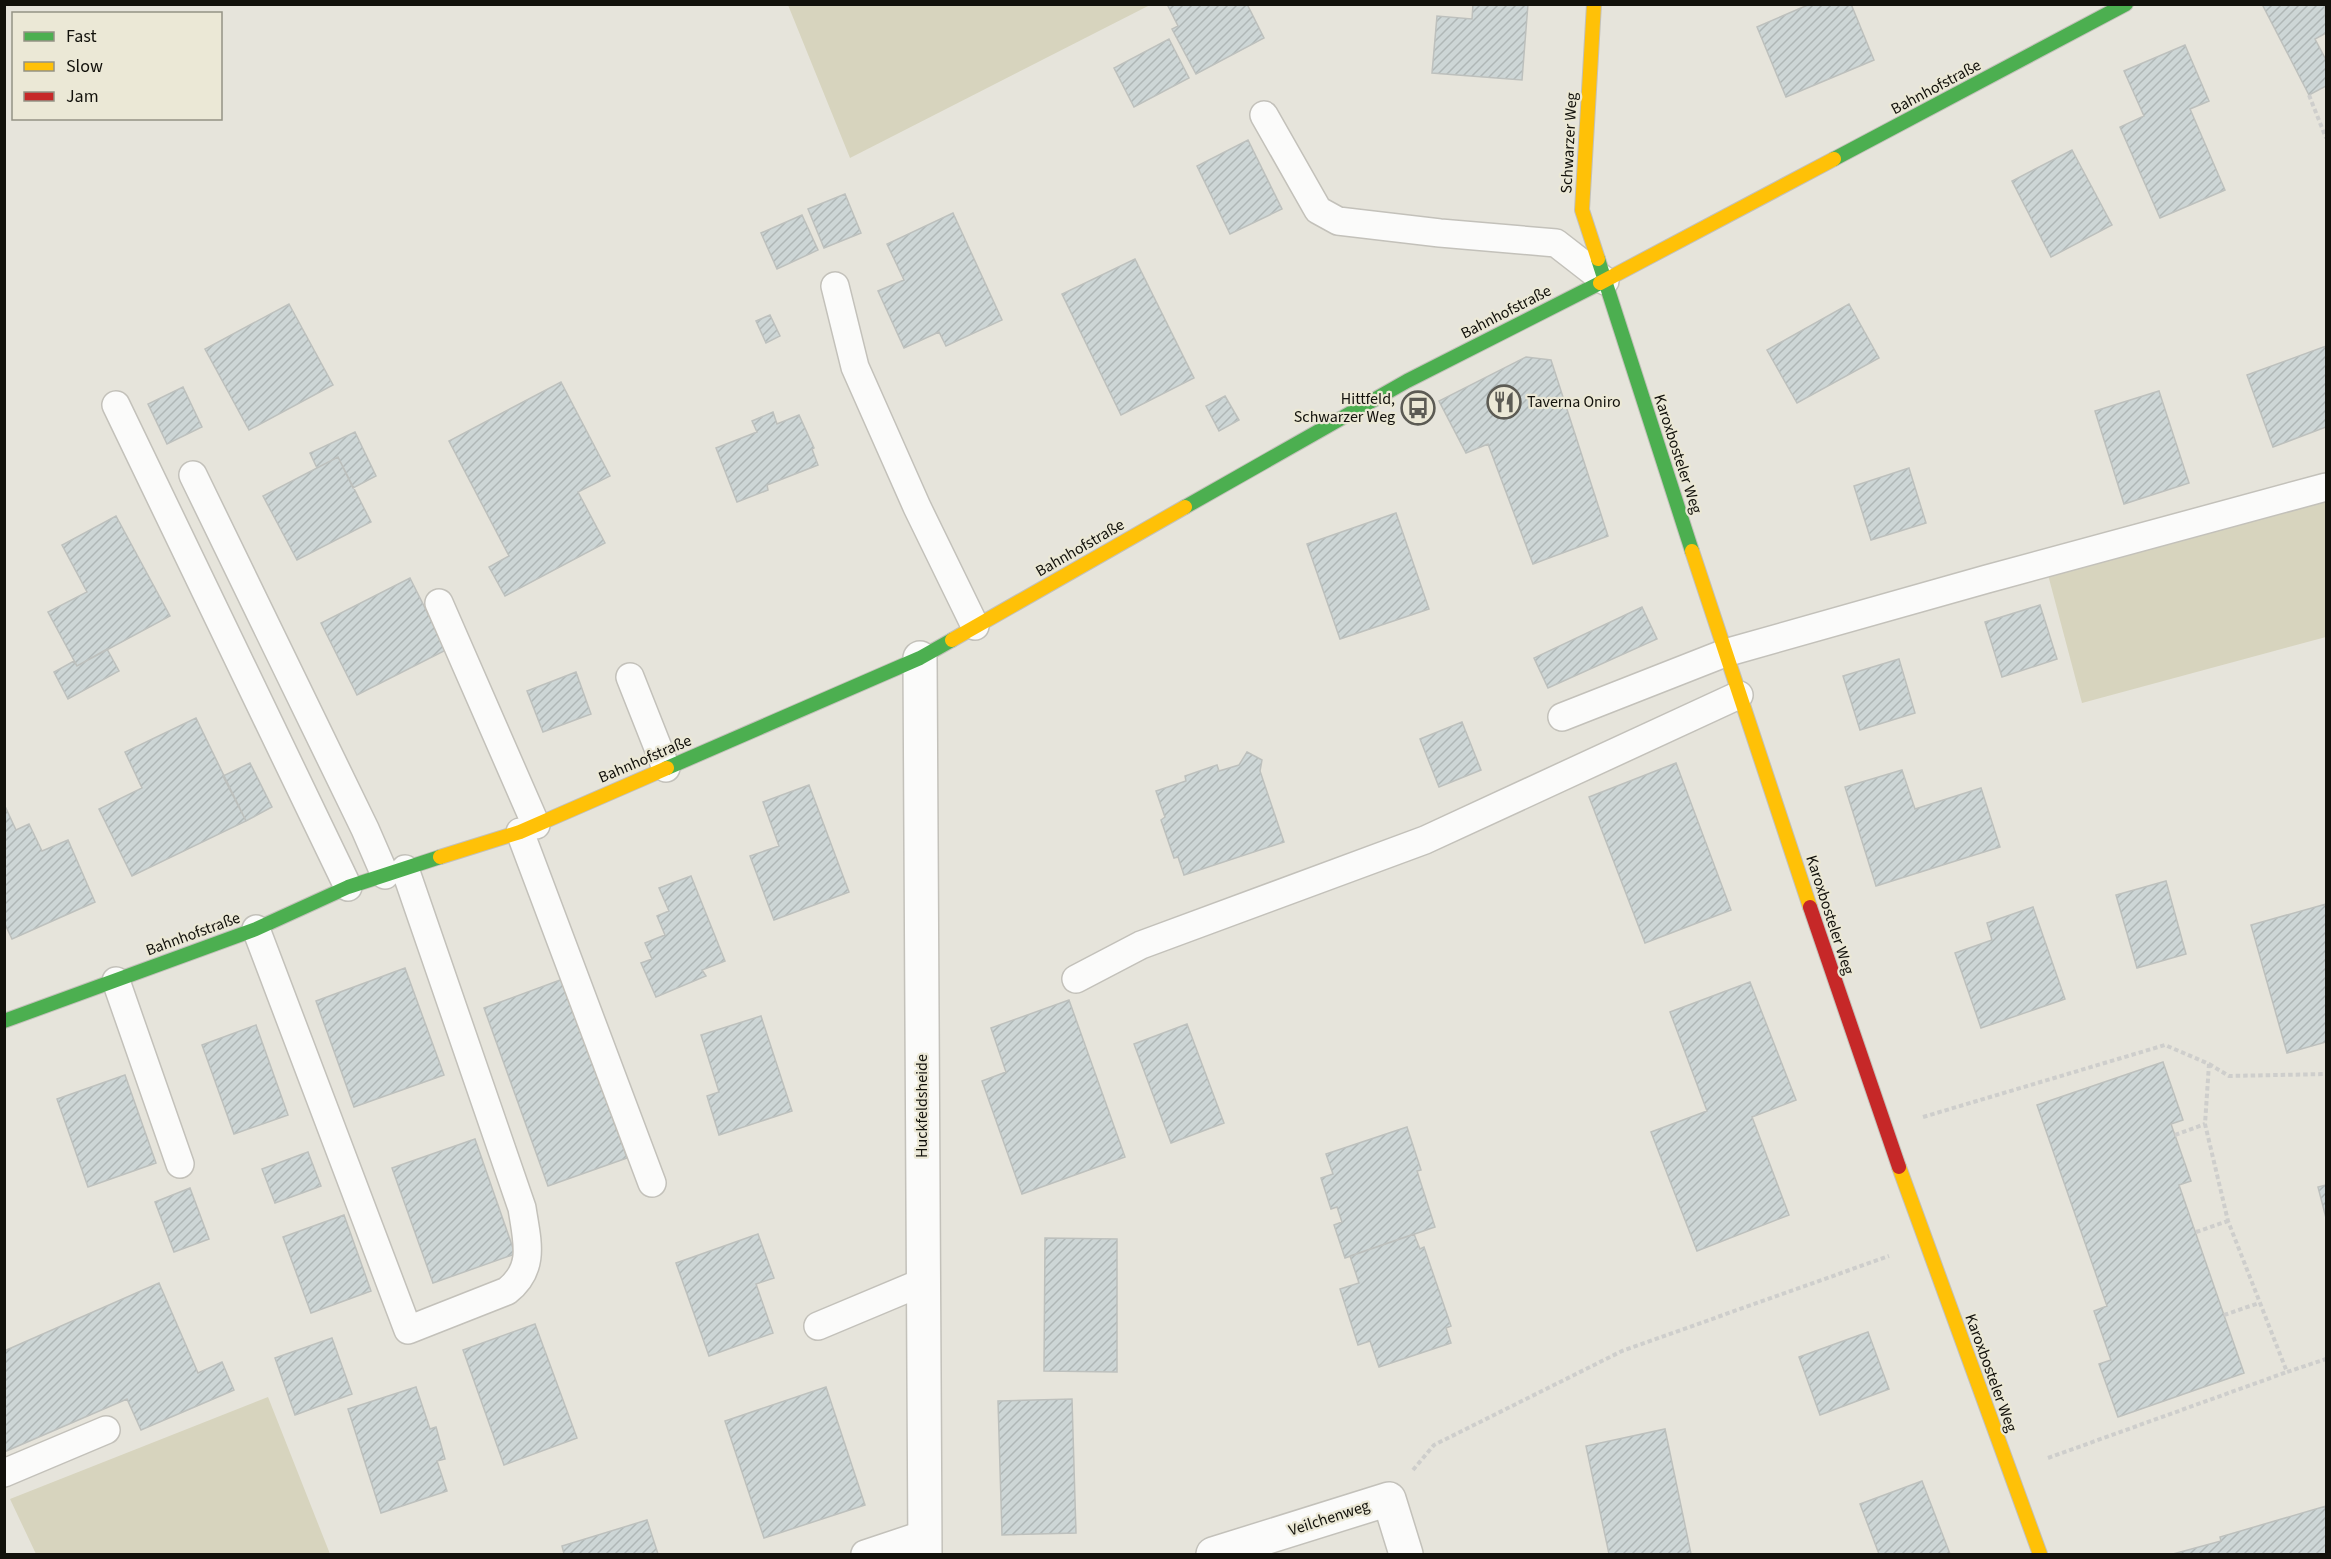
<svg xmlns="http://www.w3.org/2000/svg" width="2331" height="1559" font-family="'Source Sans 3',sans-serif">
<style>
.green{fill:#d7d4be}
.building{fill:url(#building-hatch);stroke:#bdc0bd;stroke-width:1.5}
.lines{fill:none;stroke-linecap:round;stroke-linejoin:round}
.lane-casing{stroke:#c3c1ba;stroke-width:30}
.street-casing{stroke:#c3c1ba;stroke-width:36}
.fast-casing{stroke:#c3c1ba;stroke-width:16}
.slow-casing{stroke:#c3c1ba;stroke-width:16}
.jam-casing{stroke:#c3c1ba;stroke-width:16}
.path{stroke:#cececc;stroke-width:4;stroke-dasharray:4.5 3;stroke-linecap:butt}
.lane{stroke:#fbfbfa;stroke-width:27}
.street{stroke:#fbfbfa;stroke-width:33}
.fast{stroke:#4caf50;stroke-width:14}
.slow{stroke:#ffc107;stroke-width:14}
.jam{stroke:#c62828;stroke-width:14}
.labels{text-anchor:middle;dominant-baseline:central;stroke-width:4.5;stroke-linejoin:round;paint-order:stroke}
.street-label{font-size:16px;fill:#12110b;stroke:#ebe8d6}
.poi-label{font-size:16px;fill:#12110b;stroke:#ebe8d6;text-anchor:end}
</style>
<defs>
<pattern id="building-hatch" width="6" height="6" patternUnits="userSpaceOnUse" patternTransform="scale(1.5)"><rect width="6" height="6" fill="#cdd6d6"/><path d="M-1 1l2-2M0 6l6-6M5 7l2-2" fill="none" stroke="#afb7b6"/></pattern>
</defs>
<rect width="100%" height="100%" fill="#e6e4db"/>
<path class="green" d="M788 5H1150L850 158Z
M2326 496V637L2082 703 2047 571Z
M268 1397 330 1554H36L10 1499Z"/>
<path class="building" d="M1171 4H1247L1264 38 1196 74 1172 29 1178 26 1168 6Z
M1473 4H1528L1522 80 1432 73 1437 16 1472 19Z
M1810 4H1851L1874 60 1786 97 1757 27Z
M2262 4H2325L2326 33 2315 39 2326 60V86L2309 95Z
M1169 39 1189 78 1134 107 1114 68Z
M2185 45 2209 101 2190 109 2225 190 2160 218 2120 127 2144 116 2124 71Z
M1248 140 1282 209 1230 234 1197 166Z
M2072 150 2112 225 2051 257 2012 181Z
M845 194 861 233 824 248 808 209Z
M953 213 1002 320 946 346 939 332 904 348 878 291 904 280 887 244Z
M802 215 818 250 777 269 761 233Z
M1135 259 1194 378 1121 415 1062 294Z
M289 304 333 385 249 430 205 349Z
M1849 304 1879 358 1797 403 1767 350Z
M770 315 780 336 766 343 756 321Z
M2326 346V427L2273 447 2247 375Z
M1526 357 1551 360 1608 536 1533 564 1488 444 1466 453 1439 401Z
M561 382 610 476 578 492 605 543 505 596 489 567 509 556 449 441Z
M183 387 202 427 167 444 148 404Z
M2159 391 2189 483 2124 504 2095 411Z
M1225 396 1239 420 1219 431 1206 406Z
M773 412 777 424 799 415 814 448 812 449 818 465 767 485 768 490 737 502 716 448 757 432 752 421Z
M355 432 376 476 353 488 338 457 317 468 310 453Z
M338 457 371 522 297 560 263 496Z
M1909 468 1926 523 1871 540 1854 486Z
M1396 513 1429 609 1340 639 1307 544Z
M116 516 170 616 77 666 48 612 87 592 62 545Z
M410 578 446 650 357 695 321 623Z
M2040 605 2057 659 2002 677 1985 622Z
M1642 607 1657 639 1548 688 1534 658Z
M107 649 119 671 68 699 54 672 74 661 77 666Z
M1899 659 1915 713 1860 730 1843 676Z
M576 672 591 714 543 732 527 691Z
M196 718 246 821 132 876 99 809 142 788 125 752Z
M1462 722 1481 770 1439 787 1420 739Z
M1247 752 1262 760 1260 771 1284 842 1184 875 1178 857 1174 858 1161 820 1165 817 1156 791 1186 781 1185 776 1217 765 1219 771 1239 765Z
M250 763 272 807 246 821 223 776Z
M1676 763 1731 910 1645 943 1589 797Z
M1902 770 1915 809 1981 788 2000 847 1876 886 1845 787Z
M809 785 849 892 774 920 750 856 779 846 763 802Z
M4 804 16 830 29 824 42 851 68 840 95 902 12 939 4 922Z
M691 876 725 961 702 970 706 976 656 997 641 963 652 959 645 943 665 935 657 916 669 911 659 888Z
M2166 881 2186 954 2137 968 2116 895Z
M2326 904V1042L2287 1053 2251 925Z
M2033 907 2065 999 1981 1028 1955 953 1992 940 1987 923Z
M405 968 444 1075 354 1107 316 1001Z
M563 979 627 1158 548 1186 484 1008Z
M1750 982 1796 1100 1752 1117 1789 1215 1697 1251 1651 1132 1707 1111 1670 1012Z
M1069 1000 1125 1157 1022 1194 982 1081 1006 1072 991 1028Z
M761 1016 792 1111 719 1135 707 1096 719 1092 701 1035Z
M1187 1024 1224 1123 1171 1143 1134 1044Z
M256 1025 288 1115 234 1134 202 1045Z
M2163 1062 2183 1120 2171 1124 2191 1181 2179 1185 2244 1373 2118 1417 2099 1364 2111 1360 2094 1311 2107 1306 2037 1105Z
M125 1075 156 1163 88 1187 57 1099Z
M1407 1127 1421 1170 1417 1171 1435 1227 1345 1258 1334 1225 1342 1222 1337 1207 1331 1209 1321 1178 1333 1174 1326 1154Z
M475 1139 515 1254 433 1283 392 1168Z
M308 1152 321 1186 275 1203 262 1169Z
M2326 1185V1218L2318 1187Z
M190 1188 209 1239 174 1252 155 1202Z
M344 1215 371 1291 311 1313 283 1237Z
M758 1234 774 1278 756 1284 773 1333 709 1356 676 1263Z
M1414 1234 1420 1249 1424 1247 1451 1326 1446 1328 1451 1343 1379 1367 1370 1341 1358 1345 1340 1289 1359 1283 1350 1256Z
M1045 1238 1117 1239V1372L1044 1371Z
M159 1283 198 1373 222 1362 234 1390 141 1430 127 1399 4 1452V1351Z
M535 1324 577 1438 504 1465 463 1350Z
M1868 1332 1889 1389 1820 1415 1799 1357Z
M332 1338 352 1394 295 1415 275 1358Z
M416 1387 430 1429 436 1427 445 1459 437 1461 447 1491 381 1513 348 1409Z
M826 1387 865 1505 764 1538 725 1421Z
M1072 1399 1076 1533 1002 1535 998 1401Z
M1665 1429 1691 1554H1609L1586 1446Z
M1922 1481 1950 1554H1879L1860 1504Z
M2326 1506V1554H2173L2221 1541 2220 1537Z
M647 1520 658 1554H564L562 1546Z"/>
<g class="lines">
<defs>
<path id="lane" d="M1264 115 1318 210 1338 221 1440 233 1556 243 1605 281
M835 286 855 367 917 507 975 626
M116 405 348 887
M193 475 365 829 385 875
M439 603 536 825
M630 677 666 768
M1562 717 1725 653 1987 579 2326 487
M520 832 652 1183
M256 929 408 1330 507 1291C536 1268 527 1241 522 1208L405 869
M1076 979 1141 945 1425 840 1739 695
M116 981 180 1164
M818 1326 923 1282
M4 1473 106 1430
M865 1554 925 1534"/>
<path id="street" d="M920 658 925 1554
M1213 1554 1389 1499 1406 1554"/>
<path id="fast" d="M1834 159 2126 4
M1598 259 1692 551
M1185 507 1407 381 1600 283
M667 768 920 658 952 640
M4 1021 256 929 348 887 440 857"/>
<path id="slow" d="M1594 4 1582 210 1598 259
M1600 283 1834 159
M1692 551 1810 907
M952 640 1185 507
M440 857 520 832 667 768
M1899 1167 2040 1554"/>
<path id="jam" d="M1810 907 1899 1167"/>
</defs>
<use href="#lane" class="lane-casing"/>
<use href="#street" class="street-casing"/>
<use href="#fast" class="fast-casing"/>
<use href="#slow" class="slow-casing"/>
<use href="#jam" class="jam-casing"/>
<path class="path" d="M2309 95 2326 138
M2209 1064 2229 1076 2326 1074
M1923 1117 2165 1045 2209 1064 2205 1124 2228 1221 2287 1372 2326 1359
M2175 1135 2205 1124
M2196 1232 2228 1221
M2224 1315 2259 1303
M2048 1458 2287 1372
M1413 1470 1434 1445 1622 1351 1889 1256"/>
<use href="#lane" class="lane"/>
<use href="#street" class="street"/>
<use href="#fast" class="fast"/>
<use href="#slow" class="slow"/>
<use href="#jam" class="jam"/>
</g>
<defs>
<symbol id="restaurant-ring" viewBox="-11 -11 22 22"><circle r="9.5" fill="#ebe8d6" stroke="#5c5b54" stroke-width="1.5"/><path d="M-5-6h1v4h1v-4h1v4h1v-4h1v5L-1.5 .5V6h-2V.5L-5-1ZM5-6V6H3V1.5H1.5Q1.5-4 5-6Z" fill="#5c5b54"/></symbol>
<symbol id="bus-ring" viewBox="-11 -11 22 22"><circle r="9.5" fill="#ebe8d6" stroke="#5c5b54" stroke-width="1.5"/><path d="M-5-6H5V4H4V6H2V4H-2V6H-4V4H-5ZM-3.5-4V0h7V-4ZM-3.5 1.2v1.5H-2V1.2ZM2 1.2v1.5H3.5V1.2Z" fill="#5c5b54"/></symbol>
</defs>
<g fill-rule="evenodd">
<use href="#restaurant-ring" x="1485" y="383" width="38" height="38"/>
<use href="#bus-ring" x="1399" y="389" width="38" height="38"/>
</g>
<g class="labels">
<g class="street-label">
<text transform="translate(1936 87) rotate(-28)">Bahnhofstraße</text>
<text transform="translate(1569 143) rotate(-87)">Schwarzer Weg</text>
<text transform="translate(1506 312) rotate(-27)">Bahnhofstraße</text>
<text transform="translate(1678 454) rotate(72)">Karoxbosteler Weg</text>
<text transform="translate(1080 548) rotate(-30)">Bahnhofstraße</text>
<text transform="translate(645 759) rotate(-23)">Bahnhofstraße</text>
<text transform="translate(1830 915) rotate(72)">Karoxbosteler Weg</text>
<text transform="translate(193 934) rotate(-20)">Bahnhofstraße</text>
<text transform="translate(922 1106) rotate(-90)">Huckfeldsheide</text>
<text transform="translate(1991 1373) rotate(70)">Karoxbosteler Weg</text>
<text transform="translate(1329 1518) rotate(-18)">Veilchenweg</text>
</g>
<g class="poi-label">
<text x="1395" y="399">Hittfeld,<tspan x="1395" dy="18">Schwarzer Weg</tspan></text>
<text x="1527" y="402" text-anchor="start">Taverna Oniro</text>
</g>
</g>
<rect width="2331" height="1559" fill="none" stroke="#12110b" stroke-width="12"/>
<rect x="12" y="12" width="210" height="108" fill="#ebe8d6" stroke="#949285" stroke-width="1.5"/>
<rect x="24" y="32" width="30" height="9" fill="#4caf50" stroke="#949285" stroke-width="1.5"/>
<text x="66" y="42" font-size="18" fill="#12110b">Fast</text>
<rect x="24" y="62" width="30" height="9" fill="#ffc107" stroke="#949285" stroke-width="1.5"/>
<text x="66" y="72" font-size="18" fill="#12110b">Slow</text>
<rect x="24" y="92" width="30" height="9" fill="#c62828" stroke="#949285" stroke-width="1.5"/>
<text x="66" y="102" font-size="18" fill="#12110b">Jam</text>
</svg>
